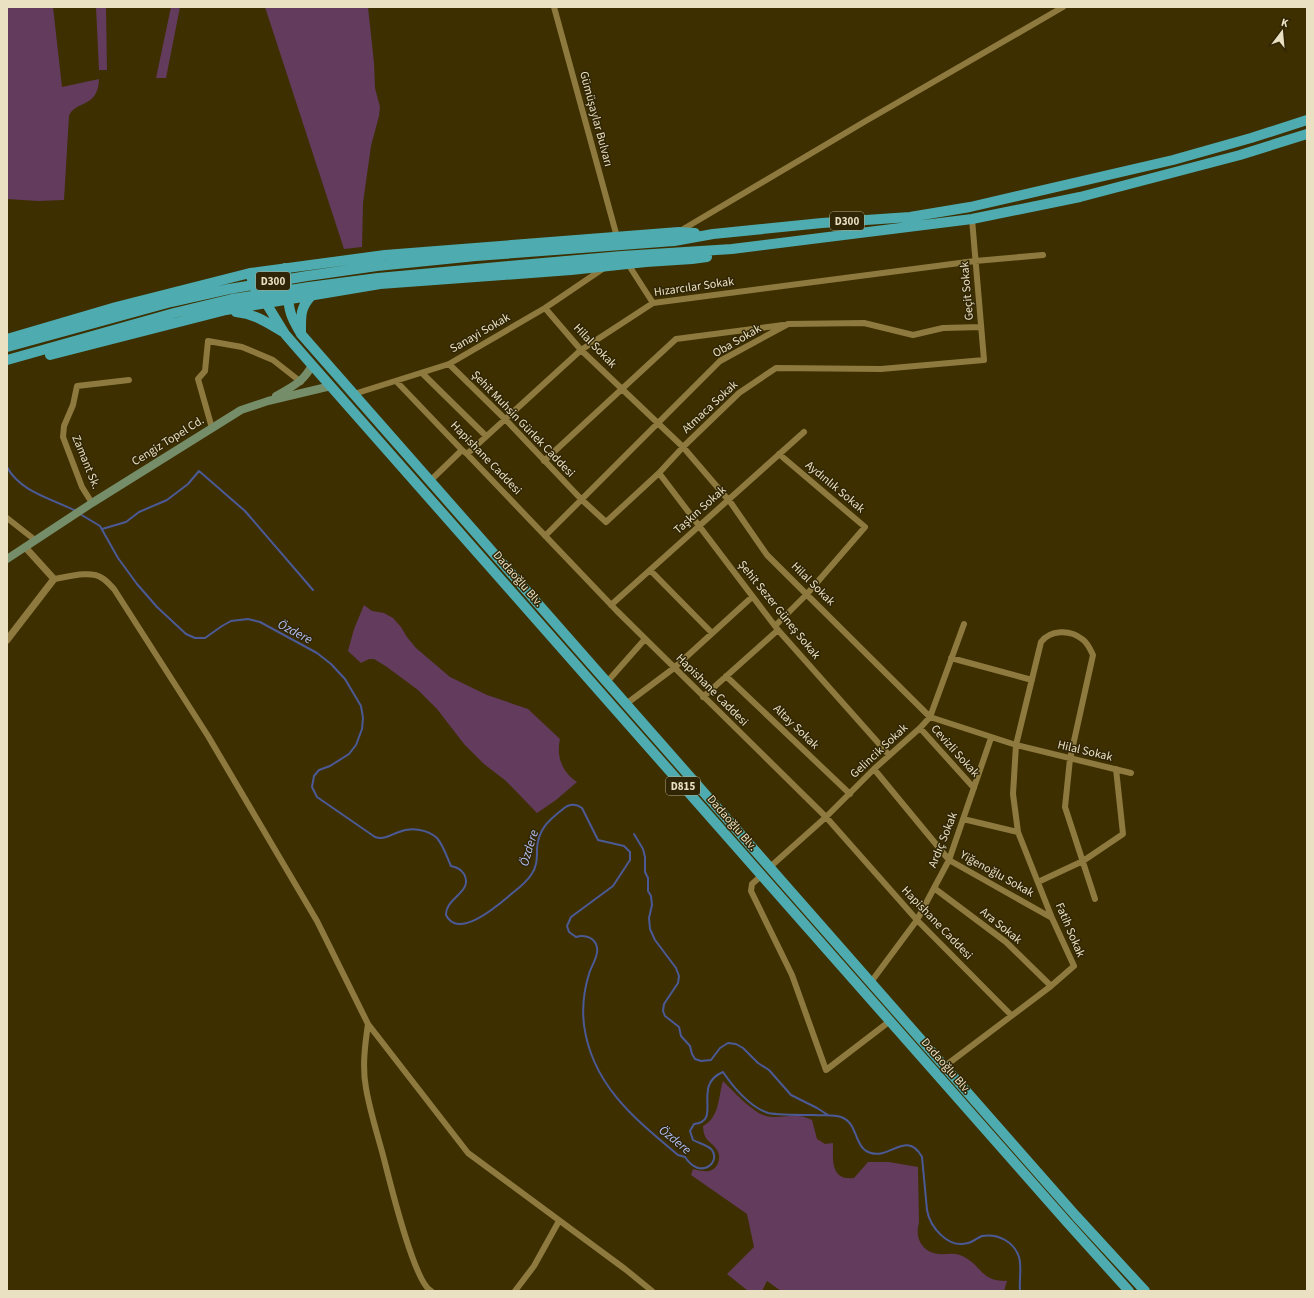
<svg xmlns="http://www.w3.org/2000/svg" width="1314" height="1298" font-family="'Source Sans 3',sans-serif">
<style>
.green{fill:#623b5d}
.lines{fill:none;stroke-linecap:round;stroke-linejoin:round}
.stream{stroke:#4b5a96;stroke-width:2}
.minor{stroke:#8e7a3f;stroke-width:6}
.tertiary{stroke:#8e7a3f;stroke-width:7}
.secondary{stroke:#768d6a;stroke-width:8}
.trunk{stroke:#4eacb0;stroke-width:10}
.labels{text-anchor:middle;dominant-baseline:central;stroke-width:3;stroke-linejoin:round;paint-order:stroke}
.shield{fill:#302606;stroke:#b2a88a;stroke-width:1}
.shield-label{font-size:11px;font-weight:bold;fill:#eae0c2}
.street-label{font-size:12px;fill:#eae0c2;stroke:#302606}
.water-label{font-size:13px;font-style:italic;fill:#b0bff4;stroke:#302606}
</style>
<rect width="100%" height="100%" fill="#3d2f00"/>
<path class="green" d="M7 7H53L62 87 99 79C98 109 75 100 69 116L64 200 38 201 7 199Z
M96 7H106L107 70H99Z
M171 7H180L166 78H156Z
M265 7H368L374 63 375 88 380 107 379 116 371 146 363 203 362 247 344 249Z
M364 605 372 611 384 613 393 618 401 627 407 637 416 648 450 677 487 695 528 709 560 739C556 756 562 772 577 782L556 800 537 813 506 781 484 764 464 744 437 709 418 690 387 667 374 659H369L361 663 348 651 354 629Z
M723 1081C732 1090 753 1113 766 1116 782 1120 794 1111 812 1120L817 1139 825 1144 833 1143C833 1159 830 1181 854 1178L868 1162H889L918 1167 919 1223C914 1238 923 1253 939 1254 950 1255 954 1251 966 1258 983 1268 981 1281 1007 1281L1004 1291H781L767 1281 762 1291H748L727 1274 754 1247 747 1214 691 1175 693 1169C698 1170 704 1172 709 1171 718 1169 722 1157 717 1150 711 1140 704 1143 703 1126 720 1117 718 1097 723 1081Z"/>
<g class="lines">
<path class="stream" d="M7 454V456
M7 467C20 492 53 499 76 511
M80 514 100 526 118 558 137 584 157 607 186 634 195 638H205L222 626 231 621 248 619 260 622 317 653 331 664 345 679 361 706 363 718 362 729 356 745 349 754 330 766 319 770 314 776 312 787 317 797 375 837C385 840 390 835 399 832 410 827 427 829 437 838 443 845 447 857 451 866 456 867 461 869 464 874 474 892 445 898 446 915 458 940 497 906 509 896 516 890 525 884 531 875 537 867 537 859 537 849 538 829 549 820 563 809 569 804 575 803 582 808L598 840 624 846 630 852V860L613 886 571 917 567 926 569 932 576 937C585 934 596 938 597 948 599 956 591 966 589 974 584 990 582 1008 584 1025 592 1085 635 1119 678 1155L685 1157C700 1180 721 1163 712 1150 708 1145 698 1143 693 1140L690 1131 694 1124C723 1122 691 1085 723 1072 733 1087 750 1107 768 1113 777 1115 803 1115 814 1115 822 1116 833 1114 841 1117 859 1123 853 1148 871 1153 890 1159 907 1130 922 1157L927 1210C930 1227 948 1249 968 1243 973 1242 977 1238 982 1236 998 1233 1014 1242 1019 1257 1022 1267 1019 1280 1020 1291
M102 529 126 522 139 512 167 500 188 484 199 471 245 511 313 590
M634 834 643 849 645 857V872L648 878V891L651 896 652 905 649 918 650 929 655 940 676 968 679 976 678 983 664 1004 663 1011 665 1016 679 1027 681 1036 690 1046 692 1054 695 1059 701 1061 711 1060 720 1048 728 1043 736 1044 743 1048 758 1063 769 1070 791 1095 817 1108 828 1115"/>
<path class="minor" d="M554 7 617 237
M680 231 864 122 1063 7
M628 264 653 303
M545 308 581 350 683 447 731 503 767 555 930 717 1016 745 1131 773
M449 364 505 419 581 499 606 522 659 473 683 447 739 393 776 368 881 369 984 360 972 219
M422 373 486 436
M396 381 462 450 467 454 617 611 826 817 917 920 1011 1015
M354 394 449 364 545 308 604 268
M212 428 198 379 205 371 208 341 242 347 273 360 301 382
M467 454 581 350 653 303 975 261 1043 255
M544 461 676 339 783 325
M659 473 778 630 889 755
M430 481 462 450
M92 503 82 487 63 437 64 426 73 405 77 386 129 380
M7 518 35 540
M545 536 720 361 788 324 864 323 913 335 943 328 981 327
M650 570 712 633
M54 579C67 577 91 570 102 578 106 580 110 585 114 589L208 736 317 921 368 1024 468 1153 625 1269 652 1291
M611 605 804 432
M775 626 807 594 865 527 779 454
M951 658 1032 680
M726 676 850 794
M607 682 645 639
M703 697 778 630
M626 704 674 668 752 597
M920 728 974 788
M874 769 949 860 1052 918
M963 819 1018 832
M770 867 826 817 874 769 920 728 930 717 964 624
M762 875 752 884 751 891 792 975 826 1070 890 1021
M1038 882 1083 861 1123 834 1116 769
M934 888 1006 942 1051 986
M871 982 917 920 949 860 991 738
M368 1024C365 1045 362 1067 366 1088 370 1112 378 1136 384 1159 390 1182 414 1282 431 1291
M945 1066 1051 986 1074 966 1052 918 1018 832 1013 794 1016 745 1041 642C1050 630 1070 629 1082 639 1088 643 1090 649 1093 655L1070 759 1065 807 1095 899
M515 1291 534 1266 559 1221"/>
<path class="tertiary" d="M7 640 54 579 25 547"/>
<path class="secondary" d="M276 396C291 387 304 382 312 365
M7 559 92 503 241 410 268 401 331 386"/>
<path class="trunk" d="M285 268C288 283 286 299 291 314 293 321 298 328 301 334L1076 1216 1145 1291
M250 273 255 289 266 303 285 334 312 365 1066 1221 1129 1291
M236 312C255 314 266 322 283 332
M301 332C301 316 300 308 311 296
M7 339 116 307 250 273 385 255 679 232 695 233
M7 347 171 302 229 289 307 276 377 266 476 256 674 241 713 234 822 223 910 217 970 207 1173 160 1251 138 1307 120
M50 355 226 310 380 284 571 270 646 262 692 259 707 257
M7 360 174 313 232 299 309 287 378 278 509 266 622 256 732 249 972 219 1080 197 1240 155 1307 134"/>
</g>
<g class="labels">
<g class="shield">
<rect x="830" y="212" width="34" height="18" rx="3"/>
<rect x="256" y="272" width="34" height="18" rx="3"/>
<rect x="666" y="777" width="34" height="18" rx="3"/>
</g>
<g class="shield-label">
<text x="847" y="221">D300</text>
<text x="273" y="281">D300</text>
<text x="683" y="786">D815</text>
</g>
<g class="street-label">
<text transform="translate(596 119) rotate(75)">Gümüşaylar Bulvarı</text>
<text transform="translate(694 287) rotate(-8)">Hızarcılar Sokak</text>
<text transform="translate(967 291) rotate(-95)">Geçit Sokak</text>
<text transform="translate(480 333) rotate(-30)">Sanayi Sokak</text>
<text transform="translate(737 341) rotate(-30)">Oba Sokak</text>
<text transform="translate(595 346) rotate(46)">Hilal Sokak</text>
<text transform="translate(710 407) rotate(-43)">Atmaca Sokak</text>
<text transform="translate(523 424) rotate(46)">Şehit Muhsin Gürlek Caddesi</text>
<text transform="translate(168 441) rotate(-32)">Cengiz Topel Cd.</text>
<text transform="translate(486 458) rotate(46)">Hapishane Caddesi</text>
<text transform="translate(86 462) rotate(68)">Zamant Sk.</text>
<text transform="translate(835 487) rotate(40)">Aydınlık Sokak</text>
<text transform="translate(700 510) rotate(-42)">Taşkın Sokak</text>
<text transform="translate(518 579) rotate(49)">Dadaoğlu Blv.</text>
<text transform="translate(813 584) rotate(45)">Hilal Sokak</text>
<text transform="translate(779 610) rotate(51)">Şehit Sezer Güneş Sokak</text>
<text transform="translate(712 690) rotate(45)">Hapishane Caddesi</text>
<text transform="translate(796 727) rotate(44)">Altay Sokak</text>
<text transform="translate(879 751) rotate(-43)">Gelincik Sokak</text>
<text transform="translate(955 751) rotate(48)">Cevizli Sokak</text>
<text transform="translate(1085 751) rotate(13)">Hilal Sokak</text>
<text transform="translate(732 823) rotate(49)">Dadaoğlu Blv.</text>
<text transform="translate(943 840) rotate(-68)">Ardıç Sokak</text>
<text transform="translate(997 874) rotate(29)">Yiğenoğlu Sokak</text>
<text transform="translate(937 923) rotate(46)">Hapishane Caddesi</text>
<text transform="translate(1001 926) rotate(39)">Ara Sokak</text>
<text transform="translate(1070 930) rotate(67)">Fatih Sokak</text>
<text transform="translate(946 1066) rotate(49)">Dadaoğlu Blv.</text>
</g>
<g class="water-label">
<text transform="translate(295 632) rotate(28)">Özdere</text>
<text transform="translate(529 848) rotate(-73)">Özdere</text>
<text transform="translate(675 1140) rotate(39)">Özdere</text>
</g>
</g>
<rect width="1314" height="1298" fill="none" stroke="#eae0c2" stroke-width="16"/>
<g transform="translate(1282 32) rotate(16)" stroke="#302606" stroke-width="3" paint-order="stroke">
<path d="M0-3L7 15L0 10L-7 15Z" fill="#eae0c2"/>
<text y="-6" font-size="11" font-weight="bold" text-anchor="middle" fill="#eae0c2">K</text>
</g>
</svg>
